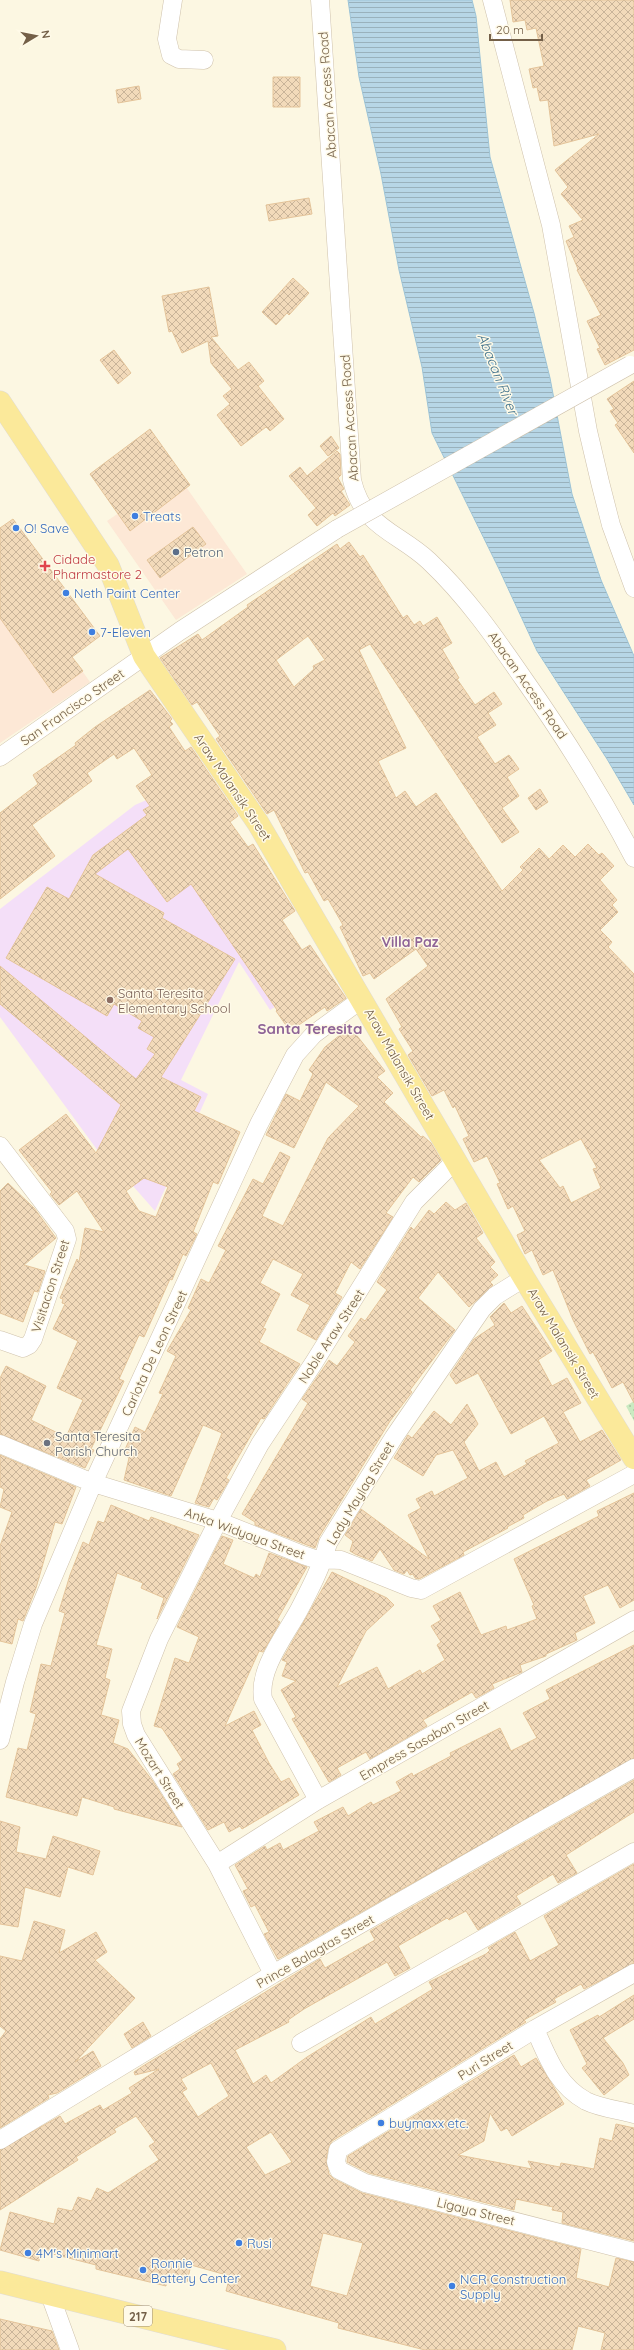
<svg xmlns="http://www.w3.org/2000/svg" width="634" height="2350" font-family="Quicksand,sans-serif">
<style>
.commercial{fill:#fde8d6}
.education{fill:#f4dff8}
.grass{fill:url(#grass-dots)}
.water{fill:url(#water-rules);stroke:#9dc4d7}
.building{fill:url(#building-cross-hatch);stroke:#e4c49a;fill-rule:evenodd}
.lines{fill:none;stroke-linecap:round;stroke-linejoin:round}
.minor-casing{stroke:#cfc2ac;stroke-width:19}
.major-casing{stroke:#e0dcd7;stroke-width:23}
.minor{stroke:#fff;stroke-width:18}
.major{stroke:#fbe99a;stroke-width:22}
.minor-bridge-casing{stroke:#cfc2ac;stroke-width:19;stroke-linecap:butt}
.minor-bridge{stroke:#fff;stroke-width:18}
.shop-dot{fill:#3f7fe0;stroke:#fffae8;stroke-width:1.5}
.service-dot{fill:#5c6f8a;stroke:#fffae8;stroke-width:1.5}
.health-dot{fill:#e0444e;stroke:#fffae8;stroke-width:1.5}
.education-dot{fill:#8d6e63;stroke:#fffae8;stroke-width:1.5}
.worship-dot{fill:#6b7280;stroke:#fffae8;stroke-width:1.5}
.labels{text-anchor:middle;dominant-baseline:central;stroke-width:3;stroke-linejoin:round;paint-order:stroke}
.shield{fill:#fffae8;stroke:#9e8e78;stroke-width:1}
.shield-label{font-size:12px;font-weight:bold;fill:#746048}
.street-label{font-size:13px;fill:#746048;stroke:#fffae8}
.shop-label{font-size:13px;fill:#366cbe;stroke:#fffae8;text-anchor:start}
.service-label{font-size:13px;fill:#4e5e75;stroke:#fffae8;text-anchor:start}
.health-label{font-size:13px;fill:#be3a42;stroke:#fffae8;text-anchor:start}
.education-label{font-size:13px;fill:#785e54;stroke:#fffae8;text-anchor:start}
.worship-label{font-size:13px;fill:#5b616d;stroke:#fffae8;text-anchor:start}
.water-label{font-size:14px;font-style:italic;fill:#45758e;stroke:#fffae8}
.neighbourhood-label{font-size:14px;font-weight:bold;fill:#8f6497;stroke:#fffae8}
.quarter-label{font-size:15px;font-weight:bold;fill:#8f6497;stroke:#fffae8}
</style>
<defs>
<pattern id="grass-dots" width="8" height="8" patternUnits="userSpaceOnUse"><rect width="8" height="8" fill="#caeac1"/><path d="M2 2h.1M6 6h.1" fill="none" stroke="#a9c19f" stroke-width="1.8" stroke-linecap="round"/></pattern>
<pattern id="water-rules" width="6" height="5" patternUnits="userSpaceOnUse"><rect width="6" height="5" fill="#b7d6e6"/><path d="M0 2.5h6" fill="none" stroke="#99b1bc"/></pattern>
<pattern id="building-cross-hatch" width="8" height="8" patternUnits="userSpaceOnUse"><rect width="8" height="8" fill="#f2daba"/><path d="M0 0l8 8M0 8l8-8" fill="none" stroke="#c9b499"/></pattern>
</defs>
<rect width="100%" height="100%" fill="#fcf7e2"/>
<path class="commercial" d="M177 474 247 574 176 620 107 521Z
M0 555 90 682 0 743Z"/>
<path class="education" d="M167 791 302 990 270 1010 239 962 181 1080 208 1094 155 1211 111 1161 98 1151 0 1017V909L135 805Z"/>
<path class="grass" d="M634 1401V1421L626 1406Z"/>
<path class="water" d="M348 0H472L476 16 490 157 534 313 550 378 572 494 601 580 634 656V805L607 759 537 651 499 569 432 433 422 367 399 270 381 174 359 77Z"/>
<path class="building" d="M510 0H634V350L605 365 597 349 600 348 587 321 601 315 577 270 578 269 566 241 574 237 569 226 583 220 561 194 568 187 555 170 599 134 554 146 548 100 540 101 537 87 533 88 529 69 544 66 536 28 527 30 525 20 513 22Z
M273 77H300V107H273Z
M139 86 141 99 118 103 116 90Z
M309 198 312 214 269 221 266 205Z
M293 278 309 293 289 315 287 313 276 325 262 312Z
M209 287 218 336 211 337 238 370 249 362 264 381 258 386 284 419 270 431 266 427 241 446 217 415 230 404 223 396 232 389 211 363 208 341 182 353 172 331 169 332 162 296Z
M114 350 131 373 118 384 100 360Z
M634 381V453L615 425 618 423 610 411 614 409 607 399Z
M150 429 190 485 130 531 90 474Z
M331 436 339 448 328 456 320 446Z
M337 451 340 454 341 475 338 478 344 489 341 491 350 505 335 516 333 513 317 526 308 515 316 508 289 476 300 467 307 476Z
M13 519 100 636 72 657 83 671 53 693 0 618V528Z
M193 527 206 544 160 578 147 560Z
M349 542 360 557 363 555 403 618 407 615 414 625 420 621 423 626 437 617 452 643 442 649 459 678 457 679 475 705 494 692 502 704 488 713 496 725 477 737 495 764 509 755 519 769 507 777 519 796 502 808 519 832 502 843 370 644 359 650 406 748 378 761 396 798 405 791 416 807 436 793 502 891 523 870 520 867 539 848 549 859 563 845 575 857 588 844 599 855 602 853 614 866 600 880 617 900 612 905 618 912 600 930 612 942 608 947 634 974V1403L623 1382 612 1388 593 1352 590 1354 573 1320 553 1270 543 1275 532 1250 525 1254 517 1235 525 1231 513 1206 508 1209 497 1184 500 1183 487 1156 474 1162 463 1139 469 1136 455 1106 453 1108 444 1090 432 1096 408 1055 413 1051 399 1029 402 1027 386 999 428 966 416 949 374 979 370 973 363 976 340 927 343 925 328 899 324 901 308 872 305 873 274 810 267 814 216 739 220 736 197 702 192 705 160 658 198 634 202 640 248 607 247 605 337 544 340 549ZM308 636 325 660 313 666 314 669 294 687 276 660ZM581 1139 597 1168 593 1169 601 1188 571 1203 563 1186 560 1188 539 1160Z
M150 690 172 719 170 721 173 724 169 727 185 751 191 747 238 816 230 822 248 847 253 844 295 911 282 920 302 950 310 945 346 998 327 1011 325 1007 290 1031 276 1011 277 1010 191 884 167 902 128 849 95 874 164 913 162 918 235 959 161 1077 201 1097 194 1111 240 1132 218 1184 213 1182 193 1232 197 1234 186 1256 183 1254 172 1280 170 1279 144 1337 139 1335 119 1379 124 1381 91 1449 94 1450 85 1468 0 1434V1378L6 1366 46 1386 31 1420 66 1437 83 1400 57 1388 78 1341 53 1329 65 1304 62 1303 63 1299 60 1298 77 1259 79 1262 85 1228 104 1232 77 1191 59 1205 50 1194 52 1192 19 1150 66 1114 96 1153 121 1105 0 1004V966L136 1079 155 1054 147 1049 154 1037 138 1028 142 1021 114 1004 107 1016 6 958 47 887 69 899 93 855 147 815 143 810 150 806 136 786 152 775 134 748 117 759 114 754 87 773 92 781 32 825 55 856 0 899V813L38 784 33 775 76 745 75 743 95 727ZM144 1178 168 1187 156 1217 139 1211 126 1191Z
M540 789 548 802 536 810 528 798Z
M350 1027 385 1071 377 1077 393 1093 384 1102 421 1137 423 1136 431 1143 441 1160 419 1182 413 1177 386 1213 393 1217 360 1269 351 1262 335 1293 342 1297 316 1340 297 1330 310 1305 291 1295 303 1274 273 1259 260 1283 280 1294 263 1328 266 1329 259 1342 300 1364 264 1419 261 1418 226 1478 229 1480 217 1500 214 1498 209 1507 195 1503 222 1433 203 1425 171 1496 124 1480 129 1458 123 1454 135 1427 145 1432 163 1394 159 1393 176 1356 167 1351 191 1310 188 1308 201 1279 209 1283 226 1250 218 1246 253 1179 263 1184 280 1152 290 1157 262 1216 283 1226 328 1138 359 1106 326 1082 294 1148 266 1135 286 1094 300 1101 313 1074 309 1070 325 1047Z
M8 1183 34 1208 56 1238 24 1265 45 1271 38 1292 34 1291 23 1322 0 1313V1191Z
M446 1202 455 1210 466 1203 483 1233 476 1238 495 1262 490 1267 498 1275 490 1282 493 1285 469 1307 438 1272 418 1298 455 1330 410 1390 412 1392 390 1421 319 1537 315 1548 255 1525V1522L242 1514 308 1403 302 1399 329 1360 337 1366 355 1342 348 1336 361 1318 365 1321 387 1290 377 1282 411 1227 414 1230 429 1210 434 1214Z
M504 1303 511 1313 522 1306 552 1351 538 1360 552 1386 567 1378 581 1403 563 1412 580 1442 602 1430 621 1460 586 1480 590 1486 567 1499 564 1494 547 1501 523 1515 524 1518 507 1527 508 1528 463 1552 464 1555 419 1579 415 1578 413 1574 410 1575 407 1570 404 1574 394 1570 380 1549 372 1561 355 1554 350 1551 353 1541 345 1535 361 1509 429 1559 408 1515 421 1508 416 1499 432 1491 434 1496 468 1478 453 1450 436 1455 423 1476 394 1458 408 1435 412 1438 434 1411 451 1425 467 1404 478 1424 464 1442 479 1471 496 1462 504 1477 527 1464 525 1461 559 1443 544 1416 511 1434 478 1373 456 1384 450 1375 474 1339 495 1325 490 1317Z
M0 1455 76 1487 62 1524 55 1522 36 1588 23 1621 18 1619 12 1644 0 1641V1546L12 1512 0 1507 4 1489 0 1487Z
M634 1493V1600L620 1608 608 1585 583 1596 595 1623 575 1633 577 1640 546 1654V1656L520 1665 522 1672 492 1684 494 1688 476 1698 472 1692 423 1720 427 1726 370 1759 366 1752 337 1768 341 1775 329 1782 292 1719 296 1717 281 1690 296 1681 282 1676 287 1662 282 1660 332 1572 387 1598 394 1605 366 1631 337 1687 377 1667 388 1689 420 1670 422 1674 445 1660 437 1645 441 1642 431 1626 441 1620 433 1606 460 1592 481 1635 506 1626 507 1630 537 1619 532 1606 534 1605 514 1559 599 1516 597 1511Z
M111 1505 149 1521 151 1517 199 1535 157 1619 164 1598 141 1588 143 1583 117 1573 96 1645 112 1649 105 1678 110 1680 101 1715 119 1720 113 1743 128 1749 152 1780 182 1827 114 1809V1807L82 1797 77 1816 6 1797 18 1748 27 1750 36 1714 30 1712 41 1664 51 1666 65 1613 59 1611 70 1575 83 1542 89 1545 98 1521 104 1523Z
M222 1536 233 1540 223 1564 254 1578 256 1574 260 1577 269 1553 307 1567 277 1620 280 1622 263 1652 259 1651 225 1726 254 1711 261 1725 252 1730 269 1763 281 1782 289 1778 299 1795 242 1829 240 1826 229 1832 224 1822 208 1830 173 1774 180 1769 177 1764 183 1760 162 1728 154 1726 175 1658 189 1663 199 1637 177 1627Z
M634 1645V1758L278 1959 264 1934 269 1932 255 1905 251 1907 243 1891 248 1889 235 1865 265 1846 267 1850 280 1843 283 1850 319 1831 314 1822 343 1807 348 1816 371 1802 373 1805 401 1791 396 1782 412 1773 413 1776 451 1756 450 1753 500 1728 511 1751 537 1738 523 1713 550 1699 546 1690Z
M634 1780V1812L566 1855 577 1873 558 1883 553 1874 516 1896 521 1904 478 1930 466 1911 449 1920 447 1918 398 1946 410 1968 395 1976 387 1962 304 2009 288 2020 289 2022 235 2050 253 2084 266 2075 271 2083 307 2057 371 2017 375 2024 433 1989 429 1982 486 1954 490 1950 488 1948 515 1932 530 1961 559 1945 544 1916 634 1864V1963L584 1989 581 1984 554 1999 556 2002 524 2020 526 2022 332 2141 328 2148 326 2161 329 2174 334 2179 362 2193 581 2249 576 2278 609 2287 616 2258 634 2262V2350H601L605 2333 578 2326 572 2350H425L338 2328 339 2323 226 2291 230 2276 191 2265 187 2282 167 2279 166 2286 96 2269V2265L41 2251 39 2261 0 2250 10 2212 54 2224 58 2208 72 2211 78 2197 91 2201 97 2188 108 2193 159 2160 149 2146 155 2142 136 2116 114 2129 116 2132 76 2157 78 2160 0 2210V2150L60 2116 65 2124 100 2105 103 2110 132 2093 129 2088 159 2069 135 2075 134 2072 143 2066 320 1959 325 1968 375 1940 370 1931ZM211 2063 229 2096 198 2117 182 2092 187 2089 181 2079ZM271 2132 292 2162 265 2175 246 2147ZM323 2233 363 2243 347 2296 310 2286Z
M0 1821 20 1827 16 1852 46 1859 53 1836 100 1851 93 1875 68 1867 60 1897 25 1887 18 1927 0 1924Z
M34 1921 65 1930 59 1953 96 1932 107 1952 95 1960 135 1998 75 2062 93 2051 101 2066 57 2093 48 2095 49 2098 0 2128V2039L6 2031 0 2026V1956L22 1961Z
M634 1995V2019L603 2038 623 2063 629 2075 604 2095 582 2068 587 2064 570 2030 598 2015 599 2017Z
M143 2022 151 2036 132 2048 124 2034Z
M514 2055 521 2067 536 2058 564 2104 512 2136 507 2128 501 2131 490 2113 484 2141 458 2155 532 2169 528 2161 560 2167 561 2163 594 2169 600 2138 612 2141 616 2124 634 2128V2241L562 2223 563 2212 552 2210 553 2207 516 2199 514 2210 369 2173 347 2162 348 2156Z
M0 2319 52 2331 59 2350H0Z"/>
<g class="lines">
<defs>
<path id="minor" d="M173 0 167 39 171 55 179 59 204 60
M320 0 352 480C363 528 398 532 429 561 466 596 494 636 523 678 564 736 601 795 634 858
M492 0 551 225 588 431 600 482 611 525 634 588
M0 757 180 631 337 529
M0 1146 65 1231 67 1239 33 1339 29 1345 23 1348 0 1340
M0 1444 93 1483 218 1521 303 1555 315 1559 341 1560 411 1588 421 1590 634 1474
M0 1740 15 1682 33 1624 93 1483 259 1124 295 1055 314 1034 362 999
M318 1800 263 1699C258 1669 285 1636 299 1610 310 1589 322 1566 328 1543L394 1437 482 1309 495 1296 524 1278
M217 1864 318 1800 634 1620
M634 1973 535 2029 338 2150 336 2162 339 2170 365 2183 634 2252
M273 1974 217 1864 136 1735 132 1724 131 1711 159 1639 218 1521 260 1444 313 1364 414 1202 455 1161
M535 2029C548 2058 557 2085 586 2101 600 2108 619 2110 634 2114
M301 2043 634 1852
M0 2140 273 1974 634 1768
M50 2295 70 2350"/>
<path id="major" d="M0 402 108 565 144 656 258 823 524 1278 634 1458
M0 2282 275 2350"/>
</defs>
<use href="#minor" class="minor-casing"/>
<use href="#major" class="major-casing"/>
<use href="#minor" class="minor"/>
<use href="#major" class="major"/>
<defs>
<path id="minor-bridge" d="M337 529 630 365"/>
</defs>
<use href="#minor-bridge" class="minor-bridge-casing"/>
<use href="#minor-bridge" class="minor-bridge"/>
</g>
<g class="shop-dot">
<circle cx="135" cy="516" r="4"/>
<circle cx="16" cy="528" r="4"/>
<circle cx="66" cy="593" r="4"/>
<circle cx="92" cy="632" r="4"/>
<circle cx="381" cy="2123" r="4"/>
<circle cx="239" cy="2243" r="4"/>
<circle cx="28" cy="2253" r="4"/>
<circle cx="143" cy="2270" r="4"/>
<circle cx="452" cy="2286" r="4"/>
</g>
<circle class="service-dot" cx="176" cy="552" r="4"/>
<path class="health-dot" d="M43 560h4v4h4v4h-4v4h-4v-4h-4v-4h4z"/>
<circle class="education-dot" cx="110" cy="1000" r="4"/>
<circle class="worship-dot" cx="47" cy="1443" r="4"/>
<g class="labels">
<rect class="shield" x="124" y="2306" width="28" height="20" rx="3"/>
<g class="shield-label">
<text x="138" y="2316">217</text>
</g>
<g class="street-label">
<text transform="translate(327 95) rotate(-94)">Abacan Access Road</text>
<text transform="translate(349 418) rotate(-94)">Abacan Access Road</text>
<text transform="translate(528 685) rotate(55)">Abacan Access Road</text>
<text transform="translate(72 707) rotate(-35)">San Francisco Street</text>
<text transform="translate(233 787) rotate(56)">Araw Malansik Street</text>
<text transform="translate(400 1064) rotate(60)">Araw Malansik Street</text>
<text transform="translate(50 1286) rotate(-72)">Visitacion Street</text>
<text transform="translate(331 1336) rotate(-57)">Noble Araw Street</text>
<text transform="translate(564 1343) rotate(59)">Araw Malansik Street</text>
<text transform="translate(154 1353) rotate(-65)">Carlota De Leon Street</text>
<text transform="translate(360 1493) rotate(-59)">Lady Maylag Street</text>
<text transform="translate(245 1533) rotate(20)">Anka Widyaya Street</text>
<text transform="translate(424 1740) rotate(-30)">Empress Sasaban Street</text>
<text transform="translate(160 1773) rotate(58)">Mozart Street</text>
<text transform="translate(315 1951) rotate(-30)">Prince Balagtas Street</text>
<text transform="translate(485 2060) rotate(-32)">Puri Street</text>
<text transform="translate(476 2211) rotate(14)">Ligaya Street</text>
</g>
<g class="shop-label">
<text x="143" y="516">Treats</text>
<text x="24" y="528">O! Save</text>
<text x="74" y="593">Neth Paint Center</text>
<text x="100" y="632">7-Eleven</text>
<text x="389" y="2123">buymaxx etc.</text>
<text x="247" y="2243">Rusi</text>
<text x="36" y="2253">4M's Minimart</text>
<text x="151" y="2263">Ronnie<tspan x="151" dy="15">Battery Center</tspan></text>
<text x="460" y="2279">NCR Construction<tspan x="460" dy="15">Supply</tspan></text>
</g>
<g class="service-label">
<text x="184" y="552">Petron</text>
</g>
<g class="health-label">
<text x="53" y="559">Cidade<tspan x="53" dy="15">Pharmastore 2</tspan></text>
</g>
<g class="education-label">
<text x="118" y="993">Santa Teresita<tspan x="118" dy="15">Elementary School</tspan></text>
</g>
<g class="worship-label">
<text x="55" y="1436">Santa Teresita<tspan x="55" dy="15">Parish Church</tspan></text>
</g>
<g class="water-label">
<text transform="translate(498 374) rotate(68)">Abacan River</text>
</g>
<g class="neighbourhood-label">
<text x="410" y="942">Villa Paz</text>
</g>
<g class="quarter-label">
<text x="310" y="1028">Santa Teresita</text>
</g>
</g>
<g transform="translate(36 36) rotate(80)" stroke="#fffae8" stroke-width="3" paint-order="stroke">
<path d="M0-3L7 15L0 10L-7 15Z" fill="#746048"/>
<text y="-6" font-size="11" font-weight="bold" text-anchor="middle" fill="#746048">N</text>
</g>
<path d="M490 34v6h52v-6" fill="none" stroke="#746048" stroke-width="2"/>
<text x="496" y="34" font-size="12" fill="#746048" stroke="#fffae8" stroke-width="3" paint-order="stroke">20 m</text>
</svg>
